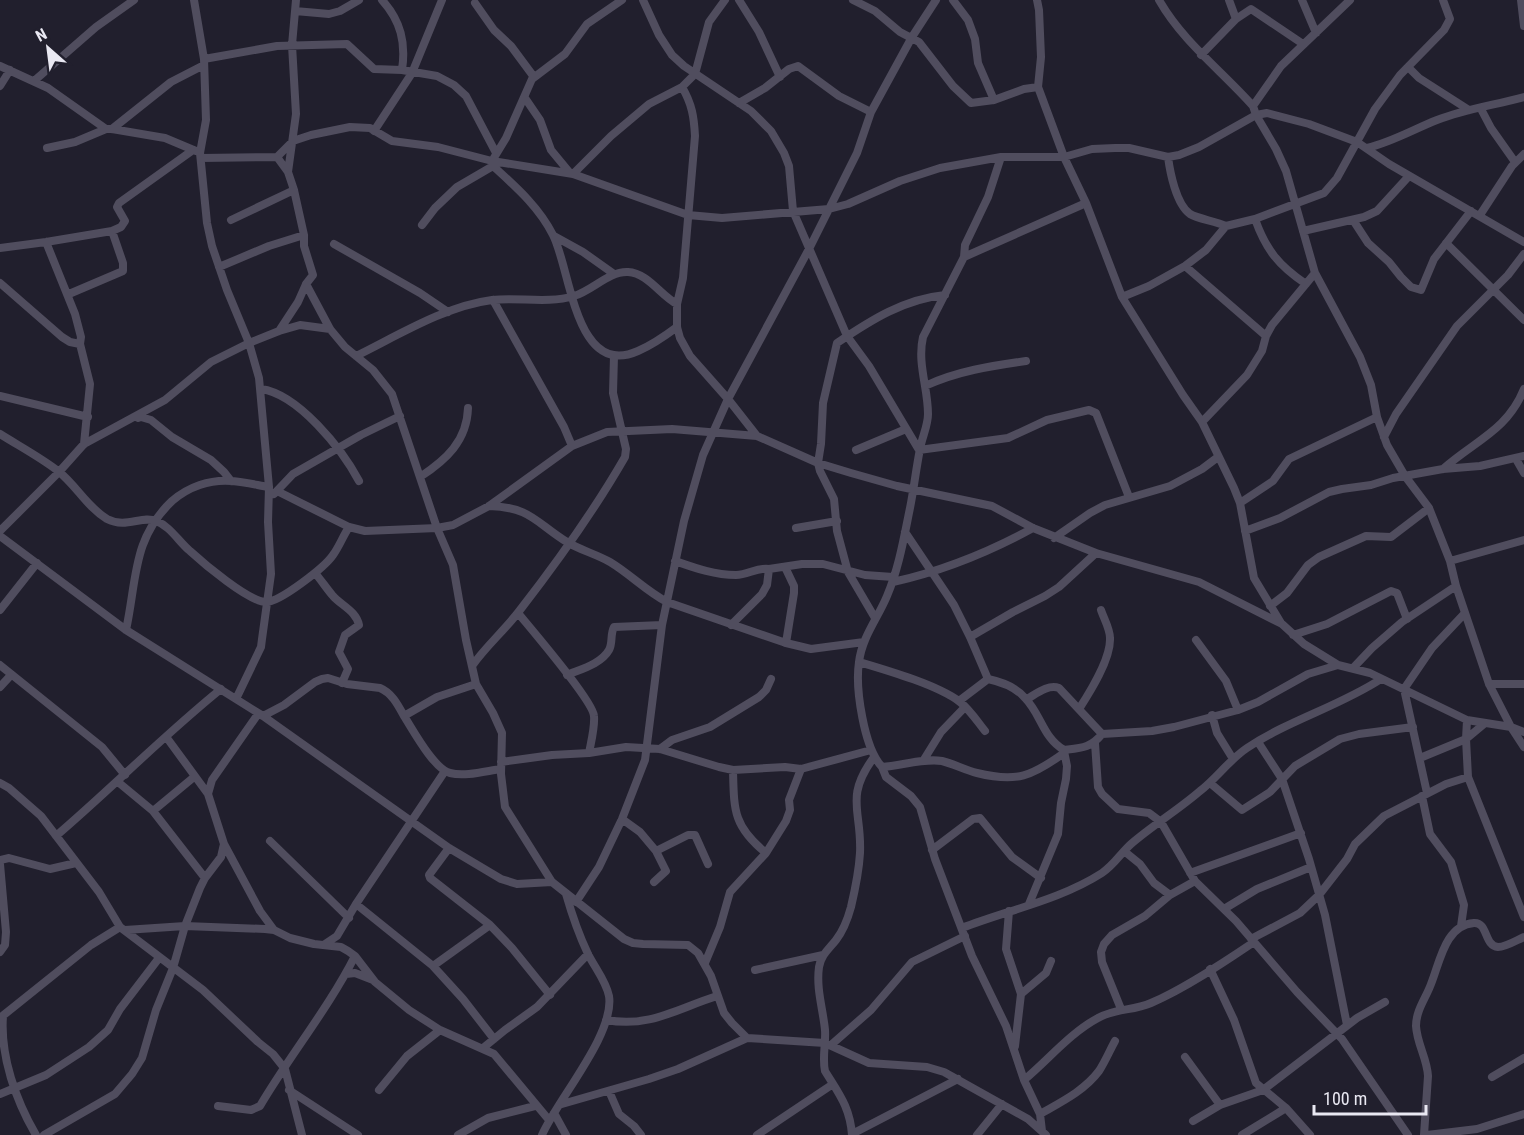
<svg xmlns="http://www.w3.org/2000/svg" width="1524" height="1135" font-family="'Roboto Condensed',sans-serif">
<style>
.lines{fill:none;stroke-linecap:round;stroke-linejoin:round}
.minor{stroke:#504d5e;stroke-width:8}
</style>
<rect width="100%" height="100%" fill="#211f2d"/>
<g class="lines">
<path class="minor" d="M194 0 204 59 206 120 200 153 207 223 212 246 227 290 249 343 259 378 269 487 268 522 271 574 262 639 261 647 236 699
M382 0C401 21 406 43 402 70
M622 0 587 24 565 54 532 79 506 138 492 161 493 166C516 187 539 207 553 235 571 270 575 379 638 351 652 345 665 336 677 327
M643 0 659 35 672 55 684 66 751 111 771 131 784 153 789 166 793 211 847 336 869 366 919 450 1008 438 1047 420 1089 410 1096 413 1129 497
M739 0 759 32 780 77
M853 0 875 11 900 32 919 42 953 86 971 103 994 100 1024 89 1038 87
M953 0 968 20 975 39 978 63 994 100
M1037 0 1039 10 1041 57 1038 87 1064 157 1086 203 1122 297 1183 395 1202 422 1234 488 1240 503 1254 578 1281 623
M1159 0C1183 42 1221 70 1253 106L1256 115 1276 149 1286 171 1315 273 1360 357 1371 385 1377 417 1387 445 1405 476 1429 508 1450 561 1456 586 1489 684 1511 727 1524 747
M1229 0 1236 19
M1302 0 1316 33
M1521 0 1524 26
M475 3 494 30 511 46 534 77
M295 11 329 14 340 11 359 0
M1201 55 1236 19 1251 9 1303 44
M204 59 277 46 347 44 374 69 402 70 437 76 454 85 466 96 496 153
M0 66 48 88 106 129
M1409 68 1419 78 1469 110
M34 81 96 27 134 0
M0 86 10 70
M682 87C692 104 694 117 695 136L683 278 677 304V327L680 338 690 356 728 399 757 436
M525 98 540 120 551 150 570 173
M739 103 765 88 789 69 798 66 839 96 871 112
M1253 106 1281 66 1350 0
M1481 109 1491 128 1515 162
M112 129 171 82 204 65
M374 131 412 73 442 0
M47 148 75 142 106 129H112L165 138 196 151
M1367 148C1392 142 1414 129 1437 120 1465 109 1495 105 1524 97
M277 157 288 172 294 190 304 235V246L313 275 306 284 298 302 279 331
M1001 157 988 197 965 245 964 257 923 337C917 363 928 388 928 414 928 426 922 437 920 449 916 469 914 488 910 508 904 537 899 568 887 596 878 618 862 637 859 662 855 688 864 748 882 767 901 766 923 758 942 761 954 764 965 770 977 773 1017 783 1032 776 1064 753
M1168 157C1170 172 1176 204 1190 214 1198 219 1216 221 1226 226
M201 158 277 157 293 141 311 135 350 127 370 128 392 141 438 147 492 161 573 174 688 215 722 218 829 209 848 204 900 181 940 168 1001 157H1064L1092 149 1115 148H1129L1168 157 1179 155 1199 147 1256 115 1267 113 1309 124 1357 142 1389 164 1524 242
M288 172 296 114 292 45 296 0
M573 174 611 136 649 104 682 87 695 74 709 22 725 0
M1480 215 1512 166 1524 154
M1255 219C1266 250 1279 266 1306 284
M231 220 294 190
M1353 220 1368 243 1389 262 1401 277 1411 287 1421 290 1434 259 1471 211
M422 225 435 208 457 187 493 166
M1303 231 1364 217 1377 211 1409 176
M554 236 583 252 614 274
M46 242 75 314 81 337 80 344 90 384 84 444
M1446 243 1524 320
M334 244 420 293 448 312
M0 248 46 242 112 231 121 227 125 221 117 207 119 203 193 150
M964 257 1086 203
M1185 266 1266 336
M219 267 269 246 304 235
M0 283 62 337 70 342 80 344
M306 284 330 329 345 347 373 370 392 394 437 528 453 565 466 640 476 684 493 713 502 733 501 774 505 807 552 882
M69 294 123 271V263L112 231
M1122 297 1149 286 1185 266 1206 250 1226 226 1255 219 1324 193 1337 178 1375 109 1400 75 1444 30 1450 19 1443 0
M493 300 564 427 572 446
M356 356C397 336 445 306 492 300 519 297 547 304 574 296 593 290 609 271 628 272 648 273 661 296 677 304
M925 386C957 371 991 366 1026 361
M261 389C298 394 342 449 359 481
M0 396 88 417
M138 418 141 417 151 420 172 437 211 460 224 472 231 481
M1202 422 1247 375 1262 351 1266 336 1272 325 1315 273
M0 434C19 446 40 457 58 471 76 485 87 507 107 519 126 529 142 515 156 521 170 526 179 542 190 551 203 563 249 602 266 602 280 602 325 567 333 555 339 547 343 536 349 527
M1384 437 1396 414 1457 326 1508 275 1524 254
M856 450 906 429
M1516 459 1524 473
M1443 469C1474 441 1507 431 1524 389
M420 477C446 460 467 441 468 408
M277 491 349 527 365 531 437 528 453 525 489 506 572 446 607 432 672 429 757 436 818 463 851 473 897 486 992 506 1033 528 1096 553 1199 582 1282 624 1304 644 1338 665 1370 673 1467 720 1511 727 1524 732
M274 494 293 474 361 435 400 416
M1240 503 1273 481 1289 459 1377 417
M489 506C531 507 536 523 567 542 580 550 596 554 610 562 630 574 646 591 667 602L786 643 811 649 864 642
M796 528 837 521
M0 531 59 472 84 444 165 400 211 362 249 343 279 331 300 325 330 329
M1245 531 1280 518 1329 492 1342 489 1371 485 1393 478 1443 469 1480 466 1524 456
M905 532 954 605 970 637 988 679C1002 682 1016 687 1025 698 1041 714 1043 738 1064 750 1081 748 1091 748 1102 734L1152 731 1174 727 1238 710 1258 702 1308 674 1338 665
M0 536 126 630 263 716 449 848 501 879 517 884 552 882 624 939 633 943 643 944 688 945 698 953 711 976 724 1013 732 1023 747 1038 825 1043 869 1063 927 1067 944 1072 1028 1119 1046 1135
M1054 538 1090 513 1105 505 1170 486 1202 469 1218 457
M675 561C695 568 714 575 736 575 748 575 757 567 769 569L802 564H823L865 575 893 577
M1450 561 1524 540
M785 567 794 586V593L786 643
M315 573C321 580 327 589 333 596 342 606 356 611 359 625L345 635 339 652 348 669 342 683
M893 582C942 571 989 552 1033 528
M1270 606 1287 593 1308 565 1319 557 1366 536 1391 537 1429 508
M0 610 37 563
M518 613C531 629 593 701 594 716 595 727 591 742 589 753
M875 618 848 572 837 531 834 499 820 471 818 463 821 444 823 403 837 343C871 320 904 299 945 295
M731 625 762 594 767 585 769 569
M126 630C137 580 132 539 172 501 188 487 210 479 232 481 244 482 257 485 269 487
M1293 635 1327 624 1391 591 1397 593 1407 619
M970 637 1013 612 1045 596 1059 587 1096 553
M1196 640 1226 681 1238 710
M859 662C886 670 938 685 960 702 970 710 977 721 985 731
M0 665 102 747 125 775
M472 666C486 646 505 630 520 610 558 561 594 511 625 457L626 449 613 393 614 356
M1354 667 1372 648 1402 622 1456 586
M567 675C581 669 601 664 609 650 613 643 610 634 614 627L662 625
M1489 684H1524
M0 687 11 675
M1027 699C1036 694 1048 684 1059 688L1102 734
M959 701 988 679
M1079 709C1090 692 1111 659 1110 638 1110 629 1104 619 1101 610
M1212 715 1217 733 1233 759
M263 716 284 705 315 682 322 679 328 678 347 684 380 688C392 693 398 705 404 716 413 730 434 769 450 773 465 777 486 771 501 769
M404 716 437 697 476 684
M1467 720 1466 739 1468 777 1524 917
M167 738 208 794
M1258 742 1282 779 1309 859 1325 915 1347 1025
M1095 743 1098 787 1102 794 1118 809 1149 813 1161 822 1195 881 1236 921 1297 992 1342 1039 1408 1135
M660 749 672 740 710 727 759 697 766 690 771 679
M1420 758 1466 739 1484 724
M923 761 941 732 965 707
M501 762 552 755 589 753 626 747 660 749 719 767 733 770 785 767 801 769 871 750
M882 767 886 777 911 796 920 807 935 859 972 956 1006 1026 1024 1080 1040 1114 1042 1131
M733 770C734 810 733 826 766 853
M118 782 153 811 205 878
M0 783 9 788 41 816 99 892 120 927 203 990 258 1042 273 1054 285 1069 302 1135
M1210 783 1242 810 1270 792 1295 766 1340 739 1359 734 1413 727
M1427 793 1404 689 1432 648 1465 613
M1422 796 1430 834 1451 862 1464 905 1461 926
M153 811 194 777
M622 819 640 832 656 851 688 835H695L708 864
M56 836C112 788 164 735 221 689
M270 841 349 918
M224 844 260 911 274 930
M449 848 429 875 430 878 490 925 512 948 550 995
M932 850 973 819 980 818 1012 857 1041 878
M1124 851 1140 864 1154 883 1170 895
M0 860 9 858 50 869 76 863
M0 864 6 932 5 945 0 952
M1190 873 1301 833
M654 882 666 871 656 851
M576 902 599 867 622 819 645 760 662 625 684 521 703 455 728 399 809 249 857 153 871 112 912 37 936 0
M356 904 433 966 463 999 494 1039
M1029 904 1058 834 1061 803 1066 779 1067 766 1064 751
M1224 909 1257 889 1311 867
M1009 911 1006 949 1021 994 1015 1046
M962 928C1008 910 1060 900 1102 873 1114 865 1121 853 1131 844 1153 825 1178 810 1200 791 1217 778 1229 760 1247 748 1289 720 1340 706 1381 679
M125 930 185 926 265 929 274 930 290 938 314 944 341 947 348 951 355 956 375 982 409 1010 440 1030 494 1054 549 1120
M1251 939 1300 913 1319 895 1347 859 1355 844 1384 816 1446 784 1468 777
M325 944 337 936 356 904 445 771
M705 963 720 927 730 892 766 853 786 821 790 810 789 800 801 769
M433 966 490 925
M1210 969 1234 1020 1256 1083 1286 1108 1310 1135
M755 970 823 955
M346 974 355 973 373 980
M1021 994 1046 973 1051 961
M1121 1009 1102 962 1101 952 1104 944 1112 935 1145 916 1170 895 1195 881
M3 1016C0 1056 16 1101 36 1135
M0 1018 91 945 120 927
M606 1020C650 1028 676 1009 717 996
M831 1045 871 1010 912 962 965 936
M483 1048 505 1030 537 1007 588 954
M1185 1057 1220 1105
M1492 1077 1524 1058
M1024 1080C1048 1060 1070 1033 1098 1018 1115 1008 1133 1011 1151 1003 1184 989 1223 963 1254 942
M289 1090 358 1135
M379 1090 407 1056 440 1030
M609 1091 619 1114 634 1126 641 1135
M0 1094 46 1075 89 1047 108 1030 120 1009 159 958
M562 1104 649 1079 678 1069 747 1038
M218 1106 251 1110 260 1106C290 1055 328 1009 355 956
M554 1113 566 1135
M1040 1114C1061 1102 1084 1091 1099 1071 1105 1062 1110 1050 1115 1041
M1193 1121 1220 1105 1263 1090 1357 1018 1385 1002
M852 1134 958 1079
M44 1135 115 1094 132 1074 142 1058 156 1010 173 968 185 926 200 888 205 878 221 857 224 844 208 794 212 780 258 714
M458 1135 488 1118 535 1106
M542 1135C557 1100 615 1034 609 996 606 981 595 968 588 954 579 935 572 915 566 894
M757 1135 833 1084
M852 1135C850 1107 839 1094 825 1071 822 1058 826 1044 825 1030 823 1009 816 989 819 967 821 955 829 949 836 940 843 931 848 918 851 907 855 890 859 870 860 853 862 810 844 798 874 757
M977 1135 1002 1104
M1242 1135 1286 1108
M1424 1135 1428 1076C1427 1058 1417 1044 1416 1026 1416 1010 1426 998 1431 984 1440 962 1445 925 1474 923 1488 922 1484 946 1498 947 1506 947 1517 940 1524 937
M1427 1135 1477 1129 1524 1114"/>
</g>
<g transform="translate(48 48) rotate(332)" stroke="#211f2d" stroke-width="4.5" paint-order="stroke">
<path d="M0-4.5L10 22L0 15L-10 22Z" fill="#e9e8f2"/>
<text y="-9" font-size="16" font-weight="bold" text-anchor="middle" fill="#e9e8f2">N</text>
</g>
<path d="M1314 1105v9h112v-9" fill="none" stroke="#e9e8f2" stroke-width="3"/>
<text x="1323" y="1105" font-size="18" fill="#e9e8f2" stroke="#211f2d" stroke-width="4.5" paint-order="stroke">100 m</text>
</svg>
